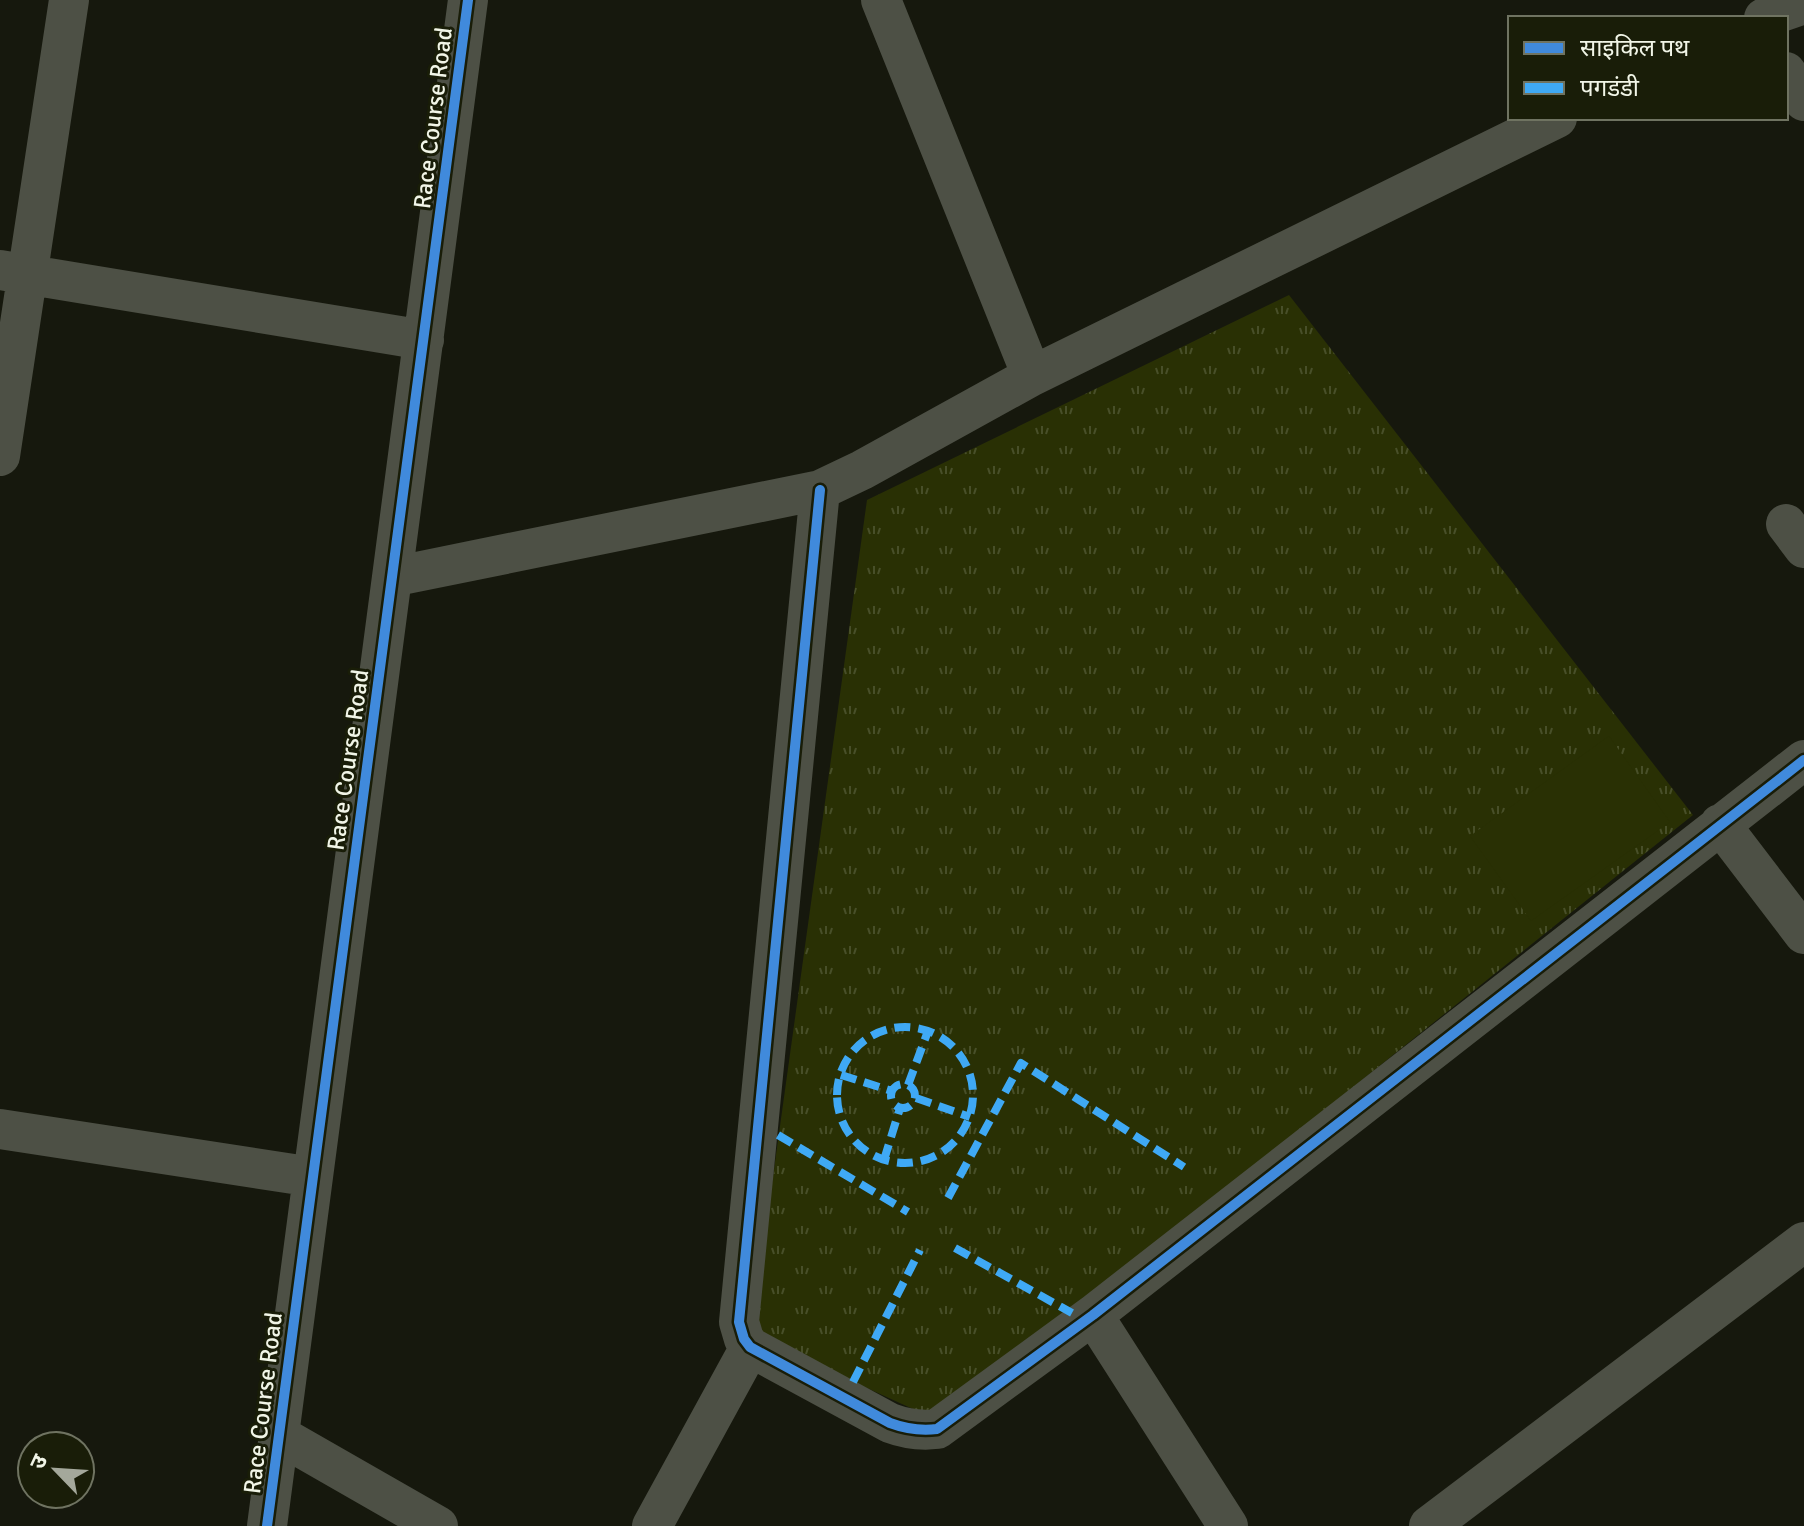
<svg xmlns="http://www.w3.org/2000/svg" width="1804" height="1526" font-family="Signika,'Noto Sans Devanagari',sans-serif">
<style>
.grass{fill:url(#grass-tufts)}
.pitch{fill:#293004}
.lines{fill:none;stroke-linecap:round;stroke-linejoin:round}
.minor{stroke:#4d5045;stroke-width:40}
.quiet{stroke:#3fa9f5;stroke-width:8;stroke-dasharray:16 8;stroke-linecap:butt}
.cycleway-casing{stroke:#191d08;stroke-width:15}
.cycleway{stroke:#408adc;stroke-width:10}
.labels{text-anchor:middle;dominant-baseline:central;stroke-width:6;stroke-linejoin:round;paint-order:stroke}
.street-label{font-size:24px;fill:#f1f5e7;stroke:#191d08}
</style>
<defs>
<pattern id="grass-tufts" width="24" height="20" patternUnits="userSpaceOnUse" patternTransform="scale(2)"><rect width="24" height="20" fill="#293004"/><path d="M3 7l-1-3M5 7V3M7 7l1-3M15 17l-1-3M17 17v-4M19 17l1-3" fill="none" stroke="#484f29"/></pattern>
</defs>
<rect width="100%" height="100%" fill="#16180d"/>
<path class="grass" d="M1289 295 1693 815 937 1420 751 1335 867 500Z"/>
<path class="pitch" d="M1609 736 1670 822 1531 921 1470 836Z"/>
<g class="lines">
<path class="minor" d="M881 0 1032 376
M1764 18 1804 4
M1786 72 1804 101
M0 270 424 340
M0 456 69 0
M820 490 739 1322 744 1339 750 1347 890 1423C906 1429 920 1431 937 1429L1093 1315 1804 760
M1786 524 1804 548
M392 577 820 490 862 470 1032 376 1557 118
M1720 824 1804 934
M0 1129 313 1177
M1093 1315 1228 1526
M279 1435 438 1526
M267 1526 468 0
M652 1526 750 1347
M1429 1526 1804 1242"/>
<path class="quiet" d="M837 1095a68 68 0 1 1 136 0a68 68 0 1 1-136 0Z
M841 1075 892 1091
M891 1096a12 12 0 1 1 24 0a12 12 0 1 1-24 0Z
M908 1085 928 1031
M916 1098 970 1117
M778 1135 908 1212
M884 1160 900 1108
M948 1198 1021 1063 1184 1167
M955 1248 1072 1313
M853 1382 920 1250"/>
<defs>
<path id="cycleway" d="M820 490 739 1322 744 1339 750 1347 890 1423C906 1429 920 1431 937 1429L1093 1315 1804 760
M267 1526 468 0"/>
</defs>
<use href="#cycleway" class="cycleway-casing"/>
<use href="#cycleway" class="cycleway"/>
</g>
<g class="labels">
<g class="street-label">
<text transform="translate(433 118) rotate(-83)">Race Course Road</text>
<text transform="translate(348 760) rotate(-82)">Race Course Road</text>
<text transform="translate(263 1403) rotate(-83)">Race Course Road</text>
</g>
</g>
<rect x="1508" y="16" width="280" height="104" fill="#191d08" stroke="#6f7361" stroke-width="2"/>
<rect x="1524" y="42" width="40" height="12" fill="#408adc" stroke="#6f7361" stroke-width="2"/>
<text x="1580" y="56" font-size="24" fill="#f1f5e7">साइकिल पथ</text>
<rect x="1524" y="82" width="40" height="12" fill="#3fa9f5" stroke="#6f7361" stroke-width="2"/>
<text x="1580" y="96" font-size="24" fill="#f1f5e7">पगडंडी</text>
<g transform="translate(56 1470) rotate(295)"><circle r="38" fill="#191d08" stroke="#6f7361" stroke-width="2"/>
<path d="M0-6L14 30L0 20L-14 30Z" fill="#a4a89b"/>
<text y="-12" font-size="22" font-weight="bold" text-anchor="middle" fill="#f1f5e7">उ</text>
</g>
</svg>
